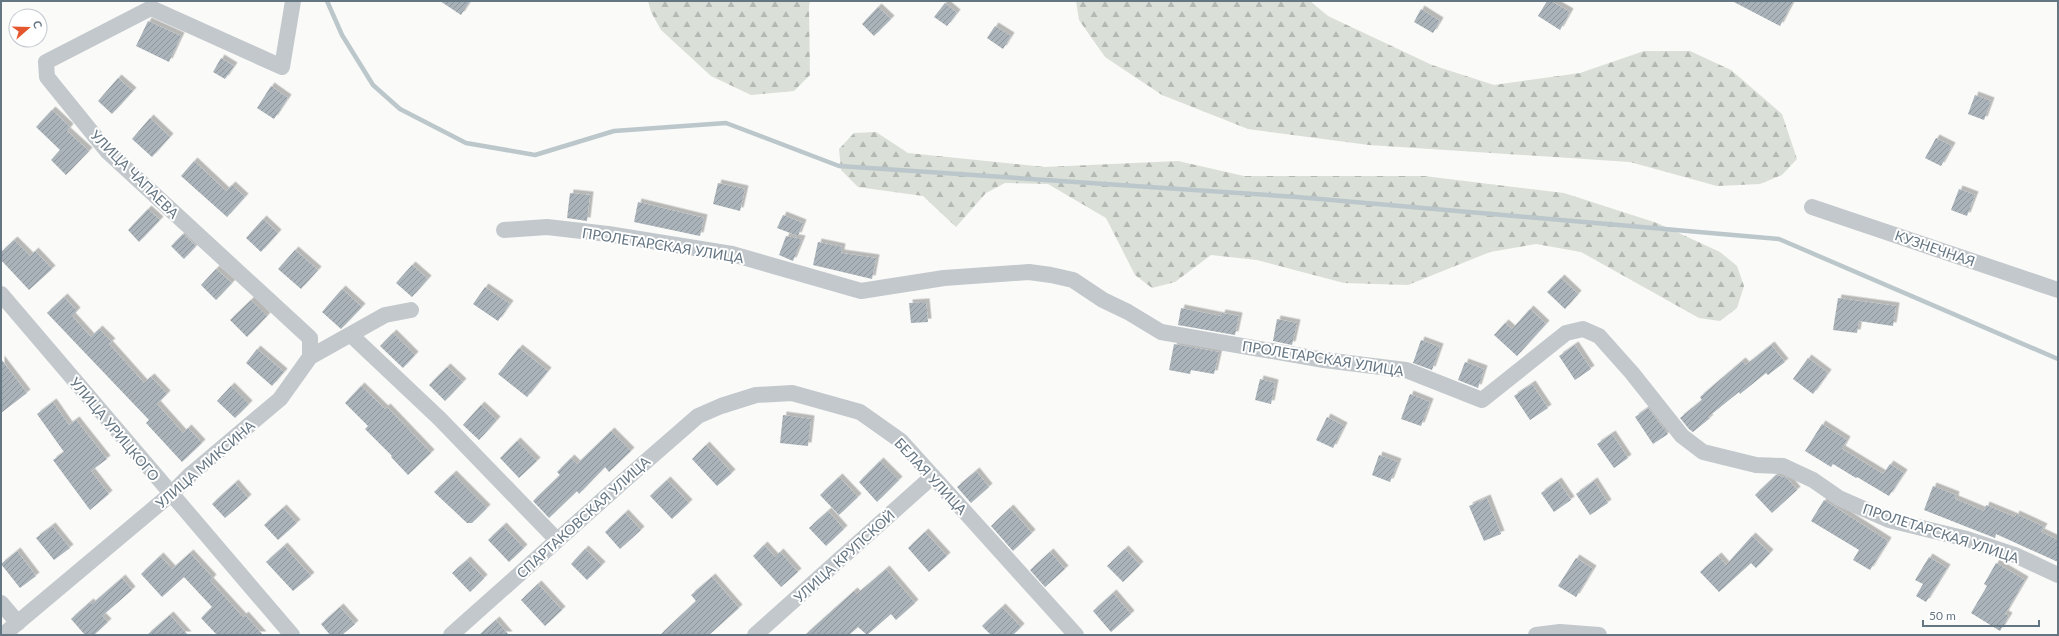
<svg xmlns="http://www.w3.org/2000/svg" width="2059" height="636" font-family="Lato,sans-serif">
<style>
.forest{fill:url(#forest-firs)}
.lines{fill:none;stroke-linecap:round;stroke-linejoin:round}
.stream{stroke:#bbc7cb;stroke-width:4.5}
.building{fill:url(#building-hatch);filter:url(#shadow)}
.minor{stroke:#c3c8cc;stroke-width:16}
.labels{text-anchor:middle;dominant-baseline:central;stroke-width:4;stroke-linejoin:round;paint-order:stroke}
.street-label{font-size:14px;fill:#657683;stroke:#fff}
</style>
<defs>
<pattern id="forest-firs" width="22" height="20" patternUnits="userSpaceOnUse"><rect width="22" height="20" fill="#dadfd7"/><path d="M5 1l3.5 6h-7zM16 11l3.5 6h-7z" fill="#b4b9b4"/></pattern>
<pattern id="building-hatch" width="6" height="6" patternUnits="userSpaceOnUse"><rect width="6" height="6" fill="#aab3b9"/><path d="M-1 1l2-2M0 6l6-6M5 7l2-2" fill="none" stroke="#8e969c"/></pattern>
<filter id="shadow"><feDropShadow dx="3.5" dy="-3.5" stdDeviation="0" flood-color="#0004"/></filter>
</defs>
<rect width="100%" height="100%" fill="#fafaf8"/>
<path class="forest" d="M648 1H810L809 7 810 75 794 91 751 95 711 76 661 30 651 12Z
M1076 1H1310L1328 16 1432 65 1494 85 1580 73 1644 51H1690L1731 70 1782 114 1797 159 1782 175 1760 184 1717 186 1630 162 1369 145 1248 129 1162 95 1105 57 1079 20Z
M876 132 908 153 1045 167 1178 161 1244 176H1424L1564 193 1657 223 1720 252 1737 266 1744 286 1737 308 1720 321 1699 318 1581 252 1536 244 1490 252 1408 285 1344 283 1257 260 1211 255 1175 282 1152 288 1135 275 1106 218 1048 184 1005 183 986 193 956 227 923 196 858 187 841 170 839 149 854 133Z"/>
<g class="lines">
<path class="stream" d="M327 1 342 35 373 85 400 109 466 143 535 155 614 131 726 123 839 166 1297 197 1779 239 2058 359"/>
</g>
<path class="building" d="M440 1H470L461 15Z
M1547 1H1551L1570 12 1560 30 1538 16Z
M1732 1H1793L1780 26Z
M945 3 957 13 947 26 934 17Z
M878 7 891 19 874 36 862 24Z
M1421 9 1440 21 1433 33 1414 22Z
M148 21 181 36 169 62 136 46Z
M995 26 1011 36 1003 49 987 38Z
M221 58 234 66 225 79 213 72Z
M118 78 133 91 112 114 98 101Z
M271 86 288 98 274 119 257 108Z
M1975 95 1991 101 1984 120 1968 114Z
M52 110 70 127 67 131 89 151 66 175 51 160 60 150 36 127Z
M150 118 170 137 152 157 132 139Z
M1936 138 1952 146 1941 166 1925 158Z
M194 161 226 191 232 185 245 197 227 217 181 176Z
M718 183 745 189 740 211 713 204Z
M1959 189 1975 195 1967 216 1951 210Z
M570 193 590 195 587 221 567 218Z
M638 202 704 218 700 236 634 222Z
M148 209 160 220 139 242 128 230Z
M783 215 803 223 798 236 777 228Z
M263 219 278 233 261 252 246 238Z
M183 234 196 246 184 259 171 246Z
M786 236 802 239 793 261 779 255Z
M14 240 30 256 35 251 52 269 29 290 1 260V252Z
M818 242 842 247 841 253 876 258 872 279 813 265Z
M295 250 318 270 301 289 278 269Z
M412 265 428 279 412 297 396 283Z
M216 269 232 283 216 300 201 285Z
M1561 278 1578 294 1565 309 1547 292Z
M485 287 510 304 498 321 473 304Z
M342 289 362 307 341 329 322 312Z
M64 297 77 311 72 316 91 337 99 329 112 342 109 344 144 383 151 377 167 394 157 404 183 433 188 428 202 443 182 462 146 423 149 420 47 313Z
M1838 298 1896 306 1893 326 1859 321 1857 333 1833 330Z
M251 300 267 316 247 337 230 320Z
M926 302 928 322 911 323 909 303Z
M1181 308 1221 316 1222 313 1239 316 1235 335 1178 325Z
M1530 309 1546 324 1517 356 1494 335 1505 323 1512 329Z
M1277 319 1297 323 1292 345 1273 341Z
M393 333 415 355 403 368 380 346Z
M1421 340 1440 347 1432 370 1413 363Z
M1174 344 1219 352 1214 374 1191 370 1190 374 1169 370Z
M1575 345 1591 369 1575 380 1559 356Z
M1771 345 1785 362 1768 375 1766 373 1740 394 1739 392 1708 417 1710 418 1693 432 1689 429 1680 418 1702 400 1700 397 1742 361 1746 365Z
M519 348 548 371 527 397 498 374Z
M257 349 284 372 272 386 246 363Z
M1808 358 1828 373 1813 394 1793 379Z
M1 359 27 393 1 413Z
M1465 362 1484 369 1478 388 1458 380Z
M447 367 463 382 445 401 429 385Z
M1260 379 1275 383 1271 404 1255 400Z
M1532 384 1548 408 1530 420 1514 396Z
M231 386 249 404 235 418 217 401Z
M361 386 385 409 387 407 431 453 408 475 391 457 392 456 365 429 368 426 345 403Z
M1410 394 1430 402 1421 426 1401 419Z
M53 402 69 425 76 420 107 459 91 471 109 494 90 510 53 460 64 452 37 414Z
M481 405 497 420 479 440 463 425Z
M1648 408 1668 434 1653 444 1635 417Z
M783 415 811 419 808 446 780 443Z
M1327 417 1344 426 1333 448 1316 440Z
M1822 424 1847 440 1842 449 1883 474 1890 464 1904 473 1889 496 1857 477 1856 478 1833 464 1831 467 1805 451Z
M611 431 631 451 609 472 605 467 579 494 577 491 549 518 533 501 560 475 557 472 571 458 577 464Z
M1612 434 1628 458 1614 468 1597 444Z
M517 441 537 461 519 478 500 458Z
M706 445 732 473 717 486 692 459Z
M1379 455 1398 462 1390 482 1372 475Z
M880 461 899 480 877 502 859 482Z
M976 471 989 487 971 503 957 487Z
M453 474 487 508 472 523H467L434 492Z
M1776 475 1787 478 1797 490 1772 513 1755 495Z
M839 477 858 497 839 515 820 495Z
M667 480 689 503 672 519 650 496Z
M1558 481 1571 500 1554 512 1541 493Z
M1594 481 1608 503 1590 515 1576 494Z
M235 483 248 498 225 518 212 504Z
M1933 486 1956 495 1955 499 1984 511 1986 505 2015 517 2016 514 2044 527 2041 532 2058 540V562L1996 534 1995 538 1924 510Z
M1487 498 1501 534 1484 541 1469 506Z
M1824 500 1888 541 1870 570 1853 560 1859 550 1811 521Z
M283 508 297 523 278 540 264 525Z
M1010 508 1032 533 1013 551 991 526Z
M828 511 844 529 826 546 809 528Z
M625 513 641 530 620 549 605 532Z
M52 526 70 548 54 560 36 538Z
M503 526 524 548 509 562 488 540Z
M925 532 947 556 929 572 908 548Z
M1752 536 1770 553 1756 568 1751 563 1719 592 1700 572 1718 556 1726 565Z
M764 545 775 557 780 552 798 572 781 587 753 556Z
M284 546 311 576 293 591 266 562Z
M585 549 602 565 587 580 571 564Z
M1125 549 1140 565 1123 582 1107 566Z
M17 551 36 576 20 588 1 564Z
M1050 552 1065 569 1045 587 1030 570Z
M190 553 213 578 210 581 243 617 245 615 263 635H217L201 618 212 607 184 577 162 597 141 574 160 556 172 569Z
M1929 557 1947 568 1926 602 1916 596 1923 584 1915 580Z
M1576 558 1593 569 1576 597 1558 586Z
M467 560 484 578 470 592 452 573Z
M1996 563 2025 580 2005 614 2009 616 2000 631 1971 613 1987 586 1984 584Z
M886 569 915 603 896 620 891 614 867 635 858 627 849 635H805L854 591 857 594Z
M712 577 739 608 709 635H660L696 601 691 595Z
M122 578 132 590 102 616 108 622 94 635H85L71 619 90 602 92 604Z
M538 584 562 610 545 626 521 600Z
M1113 593 1131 614 1111 632 1093 611Z
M340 607 355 624 342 635H330L321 624Z
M1002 607 1021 627 1013 635H991L982 626Z
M170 615 188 635H147Z
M496 620 509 635H479Z"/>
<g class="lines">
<path class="minor" d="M293 1 282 67 151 8 46 62 47 77 107 151 310 338V357
M1812 207 2058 290
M504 230 547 227 608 234 732 254 861 291 944 278 1029 272 1051 275 1073 280 1103 300 1128 312 1161 332 1324 360 1406 370 1482 400 1566 333 1583 329 1599 336 1632 373 1682 436 1703 452 1756 465 1783 466 1813 480 1839 498 1889 520 1967 539 2015 555 2058 575
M1 294 292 635
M351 335 440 419 557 540
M1 603 18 623
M3 635 171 494 191 474 280 399 310 357 385 315 411 310
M451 635 636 470 698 416 721 406 756 395 792 393 860 412 901 441 1076 635
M755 635 933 476
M1536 635 1560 632 1599 635"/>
</g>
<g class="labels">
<g class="street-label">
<text transform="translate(135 174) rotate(45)">УЛИЦА ЧАПАЕВА</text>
<text transform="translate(663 245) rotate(9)">ПРОЛЕТАРСКАЯ УЛИЦА</text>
<text transform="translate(1935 248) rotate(19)">КУЗНЕЧНАЯ</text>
<text transform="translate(1323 358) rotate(9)">ПРОЛЕТАРСКАЯ УЛИЦА</text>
<text transform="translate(115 429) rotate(50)">УЛИЦА УРИЦКОГО</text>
<text transform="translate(205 464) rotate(-41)">УЛИЦА МИКСИНА</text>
<text transform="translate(931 476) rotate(47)">БЕЛАЯ УЛИЦА</text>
<text transform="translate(583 517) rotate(-42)">СПАРТАКОВСКАЯ УЛИЦА</text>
<text transform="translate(1941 533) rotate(18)">ПРОЛЕТАРСКАЯ УЛИЦА</text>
<text transform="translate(844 556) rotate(-42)">УЛИЦА КРУПСКОЙ</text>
</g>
</g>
<rect width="2059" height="636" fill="none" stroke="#657683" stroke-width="4"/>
<g transform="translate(28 28) rotate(70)"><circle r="19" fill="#ffffff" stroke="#c1c8cd"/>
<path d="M0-3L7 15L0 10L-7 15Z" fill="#e4572e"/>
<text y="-6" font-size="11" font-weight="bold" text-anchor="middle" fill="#657683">С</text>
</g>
<path d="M1923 620v6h116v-6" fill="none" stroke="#657683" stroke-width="2"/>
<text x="1929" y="620" font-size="12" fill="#657683" stroke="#ffffff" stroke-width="3" paint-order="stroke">50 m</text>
</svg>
